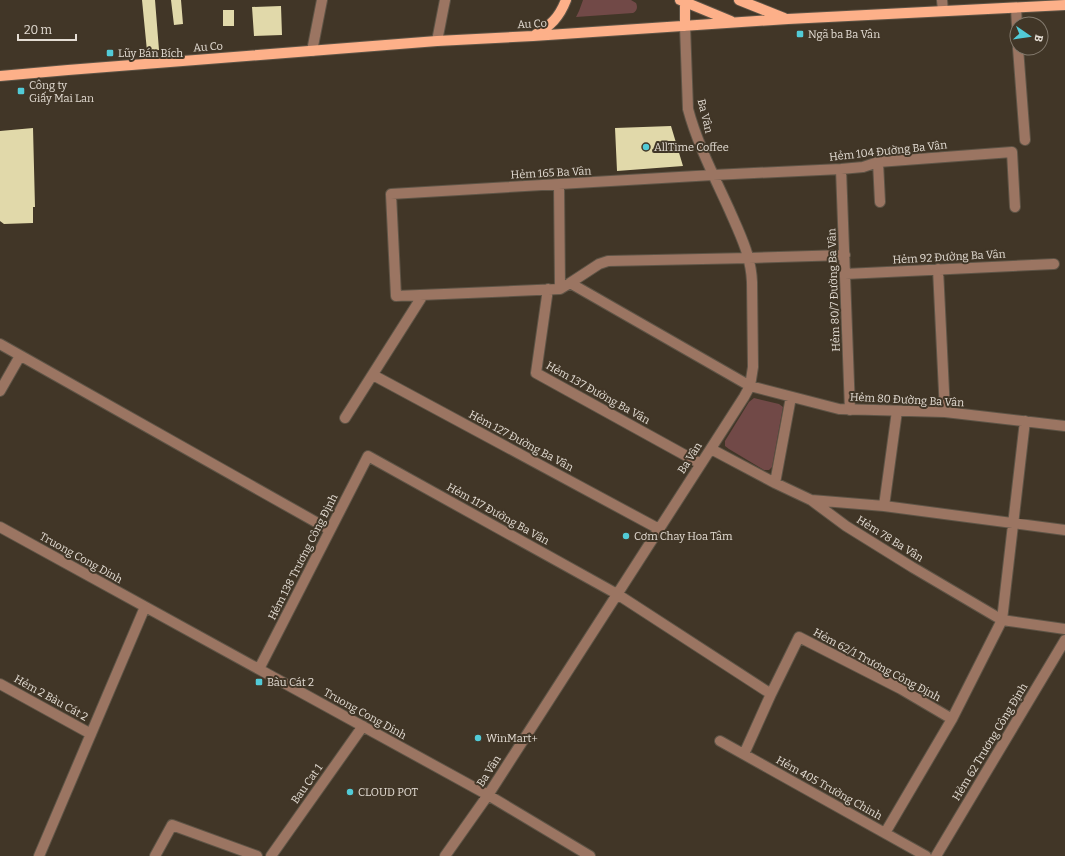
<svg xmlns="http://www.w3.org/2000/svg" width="1065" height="856" font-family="Bitter,serif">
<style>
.green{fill:#714947}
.building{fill:#e1d9aa}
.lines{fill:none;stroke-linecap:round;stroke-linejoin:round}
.minor-casing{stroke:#5e5446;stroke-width:12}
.major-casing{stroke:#5e5446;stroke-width:12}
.minor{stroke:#9b7562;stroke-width:10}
.major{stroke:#fdb089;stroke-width:10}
.poi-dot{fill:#52cbd7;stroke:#413627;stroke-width:1.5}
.labels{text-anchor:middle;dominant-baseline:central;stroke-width:4;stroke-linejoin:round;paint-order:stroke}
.street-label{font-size:11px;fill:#e4ddd4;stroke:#413627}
.poi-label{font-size:11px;fill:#e4ddd4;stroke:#413627;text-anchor:start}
</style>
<rect width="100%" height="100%" fill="#413627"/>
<path class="green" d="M583 0H631L636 3C638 7 637 11 633 13L576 17 579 11Z
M754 398 779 404 783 407 772 467 769 470H764L729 449 725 446V441L749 402Z"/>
<path class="building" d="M142 0H155L159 50 147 51Z
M171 0H181L183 24 174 25Z
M281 6 282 35 254 36 252 7Z
M223 10H234V26H223Z
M671 126 683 166 617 171 615 128Z
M33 128 35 207H33V223L4 224 0 221V131Z"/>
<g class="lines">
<defs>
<path id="minor" d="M942 0 943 11
M1016 8 1017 26
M437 41 445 0
M1018 48 1025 140
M312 51 322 0
M878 162 880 202
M841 169 850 410
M559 184 560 289
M1015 207 1012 152 878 162 863 167 841 169 713 175 391 194 396 296 560 289 570 283 750 386 839 409 945 412 1065 426
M938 269 945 412
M845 274 1054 264
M570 283 599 264 608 261 749 258 845 255
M548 289 536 373 701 464
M0 344 330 530
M373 375 659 529
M0 391 20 356
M345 418 423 295
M711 449 775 483 811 500 846 526 912 567 1002 620 1065 629
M775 483 791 397
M811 500 884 506 1065 530
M884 506 897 411
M0 527 488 795 590 856
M259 669 368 456 617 594 771 694
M0 684 91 734
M720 741 926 856
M744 754 771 694 799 637 901 689 952 719
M885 833 952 719 1002 620 1025 421
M39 856 145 607
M155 856 172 825 257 856
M271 856 363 726
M445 856 488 795 744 397 750 386 753 367 752 282C751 255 739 232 729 209 714 176 697 143 688 109L685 26
M936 856 1065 640"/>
<path id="major" d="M680 0 731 21
M739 0 784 18
M685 26V0
M535 35C551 25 559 18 566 0
M0 76 68 70 437 41 533 36 788 19 1065 5"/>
</defs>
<use href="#minor" class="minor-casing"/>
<use href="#major" class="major-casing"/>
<use href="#minor" class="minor"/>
<use href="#major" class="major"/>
</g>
<g class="poi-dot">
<rect x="796" y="30" width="8" height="8" rx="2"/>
<rect x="106" y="49" width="8" height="8" rx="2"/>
<rect x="17" y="87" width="8" height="8" rx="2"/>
<circle cx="646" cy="147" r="4"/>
<circle cx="626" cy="536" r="4"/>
<rect x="255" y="678" width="8" height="8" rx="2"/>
<circle cx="478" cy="738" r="4"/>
<circle cx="350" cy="792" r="4"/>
</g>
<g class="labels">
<g class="street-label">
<text transform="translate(532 24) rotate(-3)">Au Co</text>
<text transform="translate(208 47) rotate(-4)">Au Co</text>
<text transform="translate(705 116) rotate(76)">Ba Vân</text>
<text transform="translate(888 151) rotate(-6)">Hẻm 104 Đường Ba Vân</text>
<text transform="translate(551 173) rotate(-3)">Hẻm 165 Ba Vân</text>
<text transform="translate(949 257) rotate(-3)">Hẻm 92 Đường Ba Vân</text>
<text transform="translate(834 290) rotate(-92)">Hẻm 80/7 Đường Ba Vân</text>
<text transform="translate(598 393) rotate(29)">Hẻm 137 Đường Ba Vân</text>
<text transform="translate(907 400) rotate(3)">Hẻm 80 Đường Ba Vân</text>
<text transform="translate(521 441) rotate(28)">Hẻm 127 Đường Ba Vân</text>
<text transform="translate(690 458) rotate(-57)">Ba Vân</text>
<text transform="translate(498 514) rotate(29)">Hẻm 117 Đường Ba Vân</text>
<text transform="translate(890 539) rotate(32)">Hẻm 78 Ba Vân</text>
<text transform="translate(303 557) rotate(-63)">Hẻm 138 Trương Công Định</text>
<text transform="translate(81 558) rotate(29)">Truong Cong Dinh</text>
<text transform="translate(877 665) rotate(28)">Hẻm 62/1 Trương Công Định</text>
<text transform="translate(51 698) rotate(29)">Hẻm 2 Bàu Cát 2</text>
<text transform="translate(365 714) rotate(29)">Truong Cong Dinh</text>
<text transform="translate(990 742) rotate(-59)">Hẻm 62 Trương Công Định</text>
<text transform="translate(489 771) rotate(-57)">Ba Vân</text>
<text transform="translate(307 784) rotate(-55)">Bau Cat 1</text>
<text transform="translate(829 788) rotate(29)">Hẻm 405 Trường Chinh</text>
</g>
<g class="poi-label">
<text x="808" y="34">Ngã ba Ba Vân</text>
<text x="118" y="53">Lũy Bán Bích</text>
<text x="29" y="85">Công ty<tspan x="29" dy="13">Giấy Mai Lan</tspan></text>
<text x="654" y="147">AllTime Coffee</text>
<text x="634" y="536">Cơm Chay Hoa Tâm</text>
<text x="267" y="682">Bàu Cát 2</text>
<text x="486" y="738">WinMart+</text>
<text x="358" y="792">CLOUD POT</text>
</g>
</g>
<g transform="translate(1029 36) rotate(103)"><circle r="19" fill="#413627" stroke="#82796c"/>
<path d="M0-3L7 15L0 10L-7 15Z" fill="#52cbd7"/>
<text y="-6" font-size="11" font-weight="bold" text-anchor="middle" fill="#e4ddd4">B</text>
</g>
<path d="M18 34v6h58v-6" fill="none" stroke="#e4ddd4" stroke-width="2"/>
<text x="24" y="34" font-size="12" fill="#e4ddd4" stroke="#413627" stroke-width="3" paint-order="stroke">20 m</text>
</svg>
